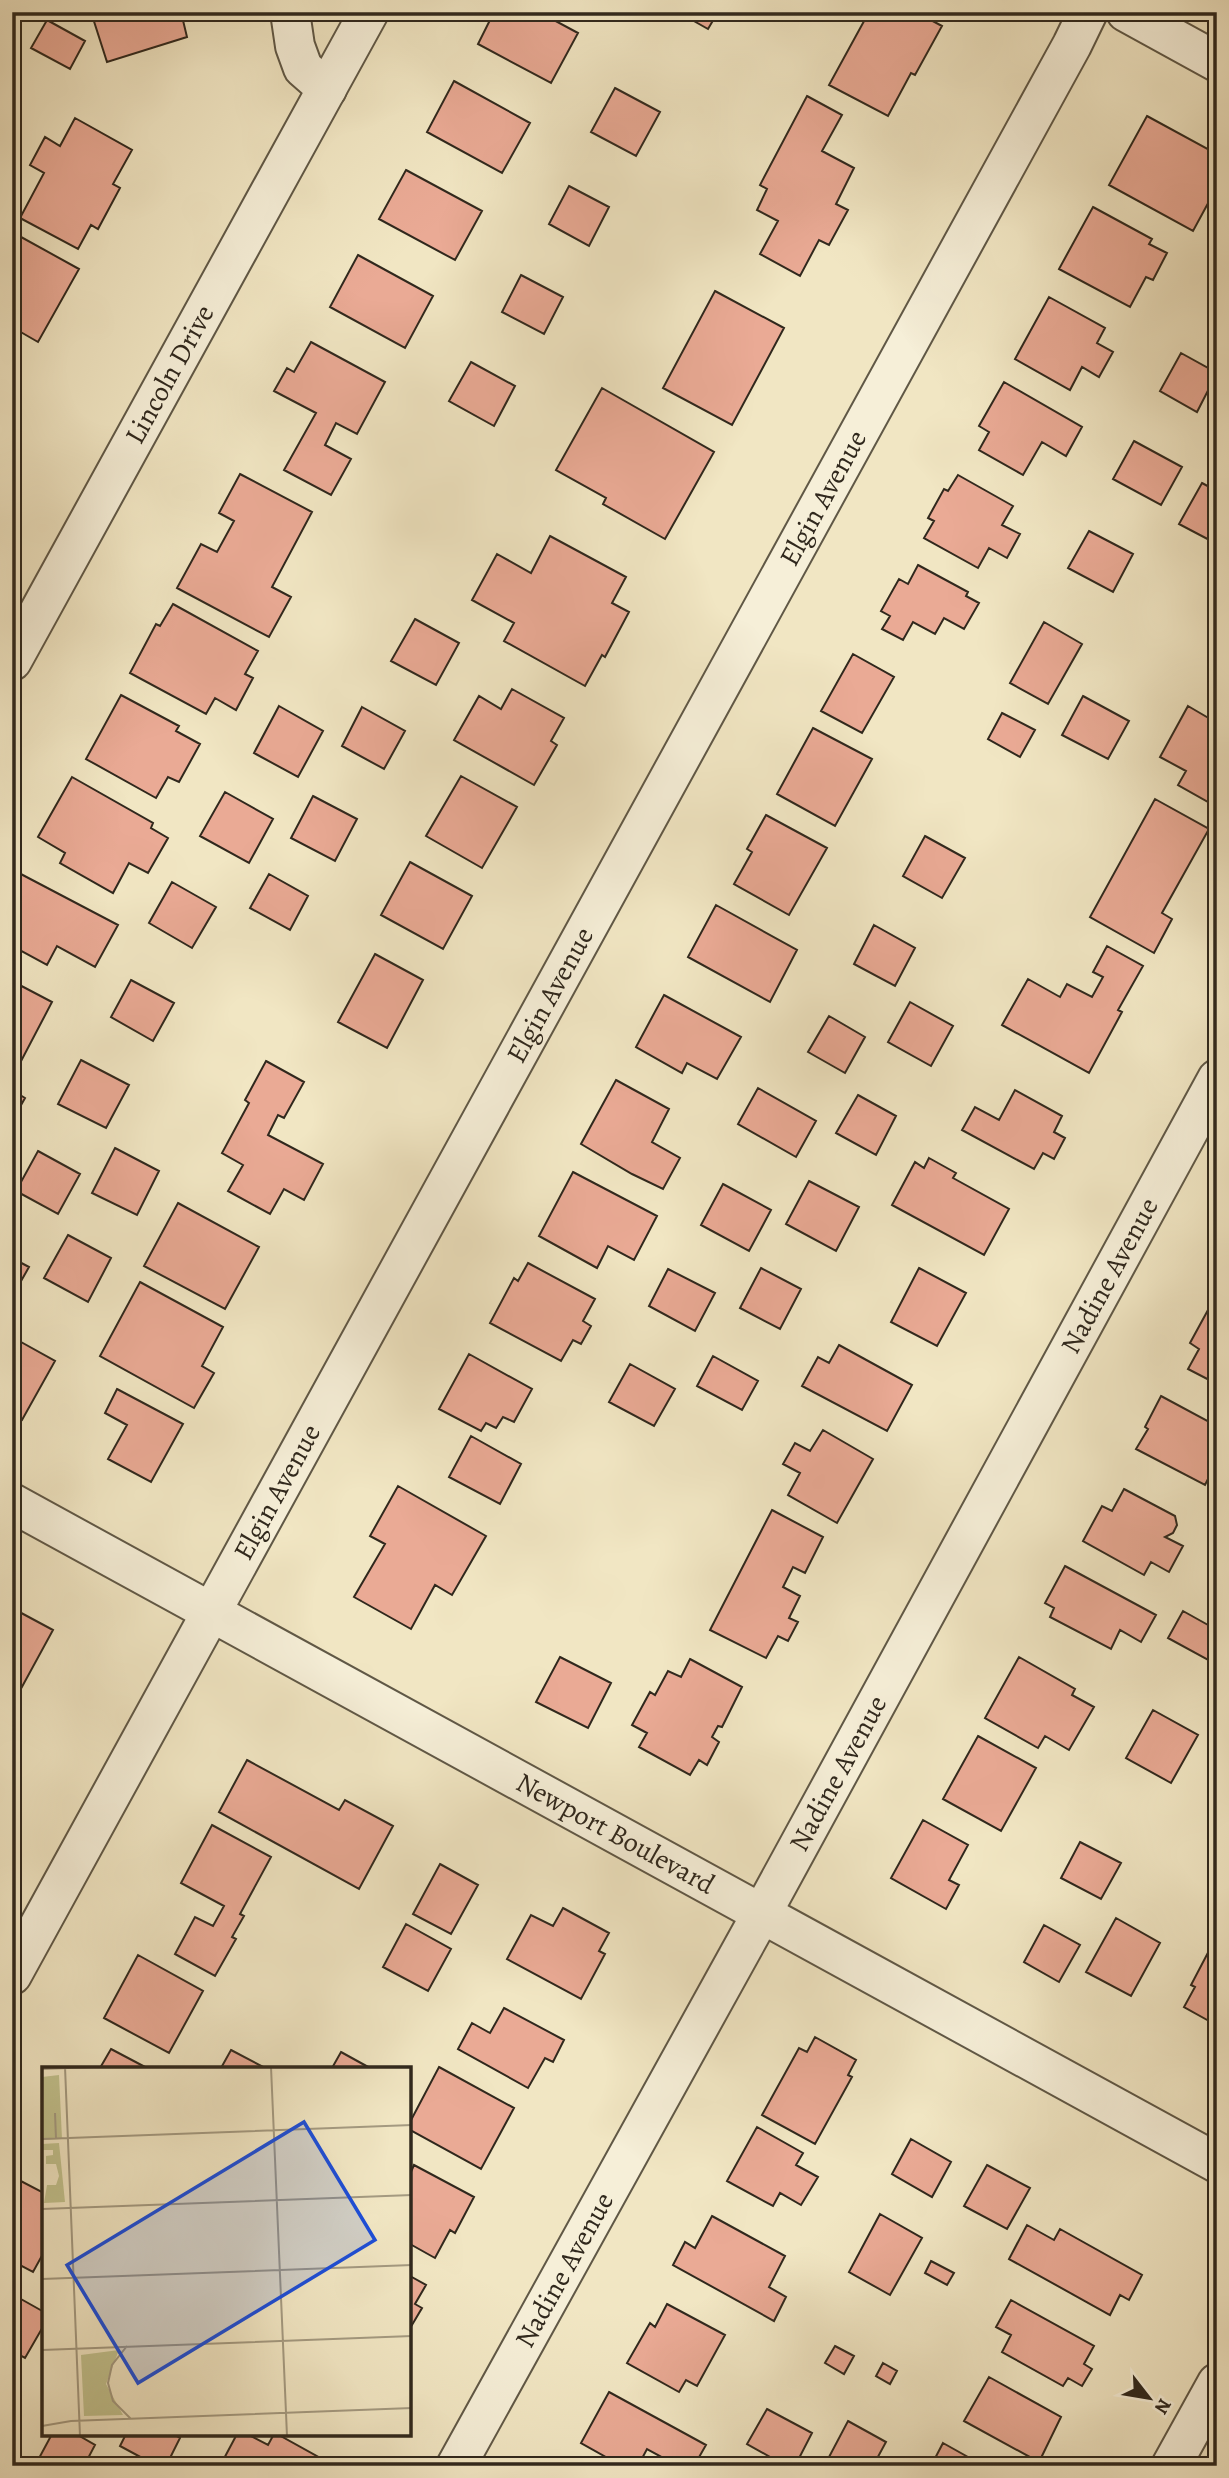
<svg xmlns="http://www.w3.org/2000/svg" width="1229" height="2478" font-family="Alegreya,serif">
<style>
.building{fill:#eaaa95;stroke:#30281d;stroke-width:2}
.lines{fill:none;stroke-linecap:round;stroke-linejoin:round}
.minor-casing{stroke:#605846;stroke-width:42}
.minor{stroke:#f6efd8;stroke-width:38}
.labels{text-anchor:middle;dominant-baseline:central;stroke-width:6;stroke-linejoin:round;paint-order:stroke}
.street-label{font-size:28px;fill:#30281d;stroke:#f6efd8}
.inset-road{fill:none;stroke:#a49a81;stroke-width:2}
.view{fill:#1d4ed8;fill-opacity:0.15;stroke:#1d4ed8;stroke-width:3.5}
.inset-edge{fill:none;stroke:#30281d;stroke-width:3.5}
</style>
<rect width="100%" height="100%" fill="#f1e6c3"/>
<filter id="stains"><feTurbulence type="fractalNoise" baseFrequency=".00286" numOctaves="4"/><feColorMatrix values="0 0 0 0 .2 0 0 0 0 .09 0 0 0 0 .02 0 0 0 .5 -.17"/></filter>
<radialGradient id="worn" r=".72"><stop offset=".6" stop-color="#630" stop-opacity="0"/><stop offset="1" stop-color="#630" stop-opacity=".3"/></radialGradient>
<path class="building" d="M91 12H181L187 37 107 62Z
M494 12H539L578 33 551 83 478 44Z
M678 12H718L708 29Z
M869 12H916L942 26 915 75 911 73 888 116 829 85Z
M47 20 85 41 70 69 31 48Z
M454 81 530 123 502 173 427 132Z
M615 88 660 112 636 156 591 132Z
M807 96 842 115 822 151 854 168 836 204 848 210 829 245 819 240 800 276 760 254 778 221 757 210 767 189 760 185Z
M1147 116 1217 154V199L1212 196 1193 231 1109 185Z
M75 118 132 150 113 184 120 188 98 229 91 225 78 249 20 218 44 173 30 165 45 137 60 146Z
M406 170 482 211 455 260 379 219Z
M569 186 609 207 589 246 549 224Z
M1093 207 1152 239 1149 244 1167 253 1153 280 1146 277 1130 307 1059 269Z
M12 232 79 269 38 342 12 327Z
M358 255 433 296 405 348 330 307Z
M521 275 563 297 544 334 502 312Z
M715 291 784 328 732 425 663 388Z
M1049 297 1105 328 1097 343 1113 352 1099 377 1082 367 1070 390 1015 359Z
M311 342 385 382 357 434 336 423 325 445 351 459 331 495 284 470 316 413 274 391 287 368 294 372Z
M1181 353 1217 373 1197 412 1160 391Z
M471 362 515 386 494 426 449 401Z
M1004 382 1082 427 1066 456 1042 442 1023 475 979 450 989 432 979 426Z
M602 388 714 452 665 539 603 504 606 498 556 470Z
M1134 441 1182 467 1161 505 1113 479Z
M240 474 312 512 272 587 291 597 269 637 177 588 201 544 217 552 234 521 219 513Z
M958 475 1013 506 1002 525 1020 534 1007 558 989 548 978 568 924 538 934 521 928 518 944 489 948 491Z
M1202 483 1217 491V544L1179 524Z
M1089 531 1133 554 1113 592 1068 568Z
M550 536 626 577 612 603 629 612 605 657 602 655 585 686 504 641 514 623 472 600 497 554 531 573Z
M918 565 968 592 966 596 979 603 964 629 944 618 935 634 913 622 903 640 882 629 890 616 881 611 899 579 908 584Z
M173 604 258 651 245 674 253 678 236 710 215 698 206 714 130 673 156 624 160 626Z
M415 619 459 643 436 685 391 661Z
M1044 622 1082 644 1048 704 1010 683Z
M853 654 894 677 862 733 821 711Z
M512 689 564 718 551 741 557 745 534 785 454 740 479 696 501 709Z
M121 695 179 726 176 731 200 744 179 782 168 777 156 798 86 759Z
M1083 696 1129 721 1108 759 1062 735Z
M279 706 323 731 298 777 254 753Z
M1188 706 1217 723V807L1178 785 1186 771 1160 757Z
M362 707 405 731 384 769 342 746Z
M1002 713 1035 730 1020 757 988 739Z
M813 728 872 759 835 826 777 794Z
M461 776 517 807 482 868 426 836Z
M72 777 153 823 151 828 168 838 148 873 129 863 113 893 60 863 65 853 38 837Z
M225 792 273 819 249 863 200 836Z
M313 796 357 819 335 861 291 838Z
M1155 799 1209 829 1162 913 1172 919 1154 953 1090 917Z
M766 815 827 848 789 915 734 884 752 852 747 849Z
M925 836 965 858 942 898 903 876Z
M410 862 472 896 443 949 381 915Z
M17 872 118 925 95 967 57 946 47 965 12 946V881Z
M269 874 308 896 290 930 250 908Z
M172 882 216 907 192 948 149 923Z
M716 905 797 950 770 1002 688 957Z
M874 925 915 948 895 986 854 964Z
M1107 946 1143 966 1118 1010 1122 1012 1089 1073 1002 1025 1028 979 1060 997 1067 984 1092 997 1103 977 1093 972Z
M375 954 423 980 387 1048 338 1022Z
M131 980 174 1003 153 1041 111 1017Z
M12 981 52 1002 19 1065 12 1062Z
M664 995 741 1037 717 1079 687 1063 682 1073 636 1047Z
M910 1002 953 1026 931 1066 888 1042Z
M829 1016 865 1037 845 1073 808 1052Z
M81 1060 129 1085 106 1128 58 1104Z
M266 1061 304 1082 284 1118 278 1115 268 1135 323 1164 304 1200 284 1189 270 1214 228 1191 243 1165 222 1153 249 1103 245 1100Z
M616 1080 669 1109 652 1142 680 1158 663 1189 632 1174 581 1144Z
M758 1088 816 1121 796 1157 738 1124Z
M12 1090 25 1098 12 1121Z
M1015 1090 1062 1116 1054 1132 1065 1138 1054 1159 1043 1153 1034 1169 962 1130 975 1107 999 1120Z
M858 1095 896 1116 876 1155 836 1133Z
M115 1148 159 1171 137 1215 92 1193Z
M38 1151 80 1174 58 1214 16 1191Z
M929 1158 956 1173 953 1178 1009 1209 984 1255 892 1205 915 1162 924 1168Z
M573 1172 657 1216 634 1260 608 1246 597 1268 539 1236Z
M809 1181 859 1207 836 1251 786 1224Z
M723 1184 771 1210 749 1251 701 1225Z
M178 1203 259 1247 225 1309 144 1266Z
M68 1235 111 1258 88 1302 44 1278Z
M12 1258 29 1267 12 1297Z
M528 1263 595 1299 583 1321 591 1326 581 1344 573 1340 561 1361 490 1323 514 1278 518 1281Z
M761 1268 801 1289 780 1329 740 1308Z
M919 1268 966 1293 937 1346 891 1322Z
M668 1269 715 1293 695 1331 649 1306Z
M140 1282 223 1327 202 1366 214 1373 194 1408 100 1356Z
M1214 1299 1217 1300V1384L1188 1369 1199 1349 1190 1343Z
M12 1337 55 1361 22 1420 12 1415Z
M839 1345 912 1385 887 1431 802 1386 818 1357 829 1363Z
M469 1354 532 1389 514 1422 503 1417 496 1428 486 1423 481 1431 439 1409Z
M713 1356 758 1381 742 1410 697 1386Z
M630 1364 675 1389 654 1426 609 1402Z
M117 1389 183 1424 151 1482 108 1459 127 1425 105 1413Z
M1161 1396 1217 1426V1477L1211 1473 1205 1485 1136 1449 1148 1429 1145 1427Z
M823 1430 873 1459 837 1523 788 1495 800 1473 783 1464 795 1443 810 1451Z
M471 1436 521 1464 500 1504 449 1477Z
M398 1486 486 1536 452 1595 435 1585 411 1629 354 1597 385 1544 370 1536Z
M1124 1489 1175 1516 1177 1525 1173 1533 1165 1537 1183 1546 1169 1572 1151 1562 1144 1575 1083 1541 1102 1506 1112 1511Z
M772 1510 823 1537 805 1573 793 1567 783 1587 800 1596 789 1618 798 1622 788 1641 778 1636 766 1658 710 1630Z
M1065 1566 1156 1615 1141 1642 1120 1630 1111 1649 1050 1617 1054 1608 1045 1603Z
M12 1608 53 1630 17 1696 12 1694Z
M1183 1611 1217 1630V1648L1210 1661 1168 1638Z
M560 1657 611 1683 588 1728 536 1702Z
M1019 1657 1075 1689 1072 1695 1094 1707 1069 1750 1045 1736 1038 1748 985 1718Z
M690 1659 742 1687 722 1727 718 1726 712 1737 719 1742 707 1765 699 1760 690 1775 639 1747 647 1733 632 1725 650 1692 655 1695 668 1671 681 1677Z
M1153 1710 1198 1735 1171 1783 1126 1758Z
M978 1736 1036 1768 1001 1831 943 1799Z
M247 1760 339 1810 345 1800 393 1826 359 1889 219 1812Z
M923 1820 968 1845 949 1880 959 1885 946 1909 891 1878Z
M212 1825 271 1857 240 1914 244 1916 232 1937 236 1939 215 1976 175 1954 195 1917 213 1926 224 1906 181 1883Z
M1080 1842 1121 1863 1101 1899 1061 1878Z
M440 1864 478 1885 451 1934 413 1914Z
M563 1908 609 1933 599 1951 605 1954 581 1999 507 1959 531 1915 553 1926Z
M1116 1918 1160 1943 1131 1996 1086 1972Z
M406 1924 451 1949 428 1991 383 1967Z
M1044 1925 1080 1945 1059 1982 1024 1962Z
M1212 1945 1217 1947V2011L1215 2010 1209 2021 1184 2007 1195 1987 1191 1985Z
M138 1955 203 1991 169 2053 104 2018Z
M504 2008 564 2040 553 2062 545 2058 528 2088 458 2049 472 2023 490 2033Z
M815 2037 856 2060 848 2075 852 2077 815 2144 762 2115 799 2048 807 2052Z
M111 2049 147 2068H100Z
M231 2050 265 2068H221Z
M341 2052 370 2068H332Z
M439 2067 514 2108 481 2169 410 2130V2122Z
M757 2127 803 2153 796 2165 818 2177 801 2205 780 2193 773 2206 727 2181Z
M911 2139 951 2162 932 2197 892 2174Z
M414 2165 474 2197 455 2233 450 2230 435 2258 410 2244V2174Z
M987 2165 1030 2188 1007 2229 964 2206Z
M15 2178 44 2193V2252L33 2272 12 2261V2183Z
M880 2214 922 2238 890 2295 849 2272Z
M712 2216 785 2256 769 2287 786 2297 774 2321 673 2265 685 2242 695 2248Z
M1027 2225 1054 2240 1060 2229 1142 2275 1129 2300 1120 2295 1110 2315 1009 2259Z
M931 2261 954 2273 947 2285 925 2273Z
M410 2276 426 2285 415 2304 422 2308 412 2325 410 2323Z
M12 2294 44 2312V2325L25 2358 12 2351Z
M1011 2300 1094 2346 1084 2364 1092 2369 1082 2386 1068 2378 1063 2386 1002 2352 1011 2335 996 2327Z
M667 2304 725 2335 697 2386 686 2380 679 2392 627 2363 650 2323 655 2327Z
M835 2346 854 2356 844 2374 825 2363Z
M883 2363 897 2371 890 2384 876 2376Z
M989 2377 1061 2417 1039 2462 964 2421Z
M609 2392 706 2445 694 2466H678L647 2449 638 2466H622L581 2443Z
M767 2409 812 2433 795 2466H786L747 2444Z
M848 2421 886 2442 873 2466H846L829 2457Z
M52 2434H76L95 2445 84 2466H49L38 2460Z
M126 2434H173L180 2438 166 2466H157L120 2446Z
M237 2434H247L268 2445 274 2434H277L331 2464 330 2466H220Z
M943 2443 984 2466H931Z"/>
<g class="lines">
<defs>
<g id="minor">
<path d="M290 12 295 46 303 68 327 89"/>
<path d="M1126 12 1217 62"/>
<path id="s1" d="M12 661 369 12"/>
<path id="s2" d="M12 1503 1217 2163"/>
<path id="s3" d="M12 1975 1072 45 1088 12"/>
<path id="s4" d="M456 2466 762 1913 1217 1079"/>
<path d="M1171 2466 1217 2383"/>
</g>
</defs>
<use href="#minor" class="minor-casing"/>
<use href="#minor" class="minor"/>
</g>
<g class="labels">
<g class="street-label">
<text stroke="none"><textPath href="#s1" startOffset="327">Lincoln Drive</textPath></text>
<text stroke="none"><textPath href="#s3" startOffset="1685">Elgin Avenue</textPath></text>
<text stroke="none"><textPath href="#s3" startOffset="1118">Elgin Avenue</textPath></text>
<text stroke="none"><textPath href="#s4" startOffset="1358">Nadine Avenue</textPath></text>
<text stroke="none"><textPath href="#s3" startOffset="551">Elgin Avenue</textPath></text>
<text stroke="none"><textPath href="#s4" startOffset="791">Nadine Avenue</textPath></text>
<text stroke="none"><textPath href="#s2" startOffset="688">Newport Boulevard</textPath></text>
<text stroke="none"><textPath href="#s4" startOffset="224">Nadine Avenue</textPath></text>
</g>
</g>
<g transform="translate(42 2067)">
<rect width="369" height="369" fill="#f1e6c3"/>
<path d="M17 8 20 72 0 73V10ZM17 76 23 135 2 136 5 118H14L17 109 14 97H4V89L11 88V83H0V77ZM77 283 64 317 81 348 42 349 39 288Z" fill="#c2c28e"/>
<path class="inset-road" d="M23 0 38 369M229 0 245 369M0 2 52 0M13 46 14 72M0 72 370 58M0 142 370 128M0 212 370 198M85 279 70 298 66 316 71 334 89 352M0 283 370 269M0 359 29 354 370 341"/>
<path class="view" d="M262 55 333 173 96 316 25 198Z"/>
<rect width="369" height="369" class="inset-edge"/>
</g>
<rect width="1229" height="2478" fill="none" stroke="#f1e6c3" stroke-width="42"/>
<rect x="14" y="14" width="1201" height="2450" fill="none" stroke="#30281d" stroke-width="3.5"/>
<rect x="21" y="21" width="1187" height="2436" fill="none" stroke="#30281d" stroke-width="2"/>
<g transform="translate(1149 2398) rotate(121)" stroke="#f6efd8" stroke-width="5" paint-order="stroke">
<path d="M0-5L12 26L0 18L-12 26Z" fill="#30281d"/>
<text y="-10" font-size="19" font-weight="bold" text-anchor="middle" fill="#30281d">N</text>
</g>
<rect width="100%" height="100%" filter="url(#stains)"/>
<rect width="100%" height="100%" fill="url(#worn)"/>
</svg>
